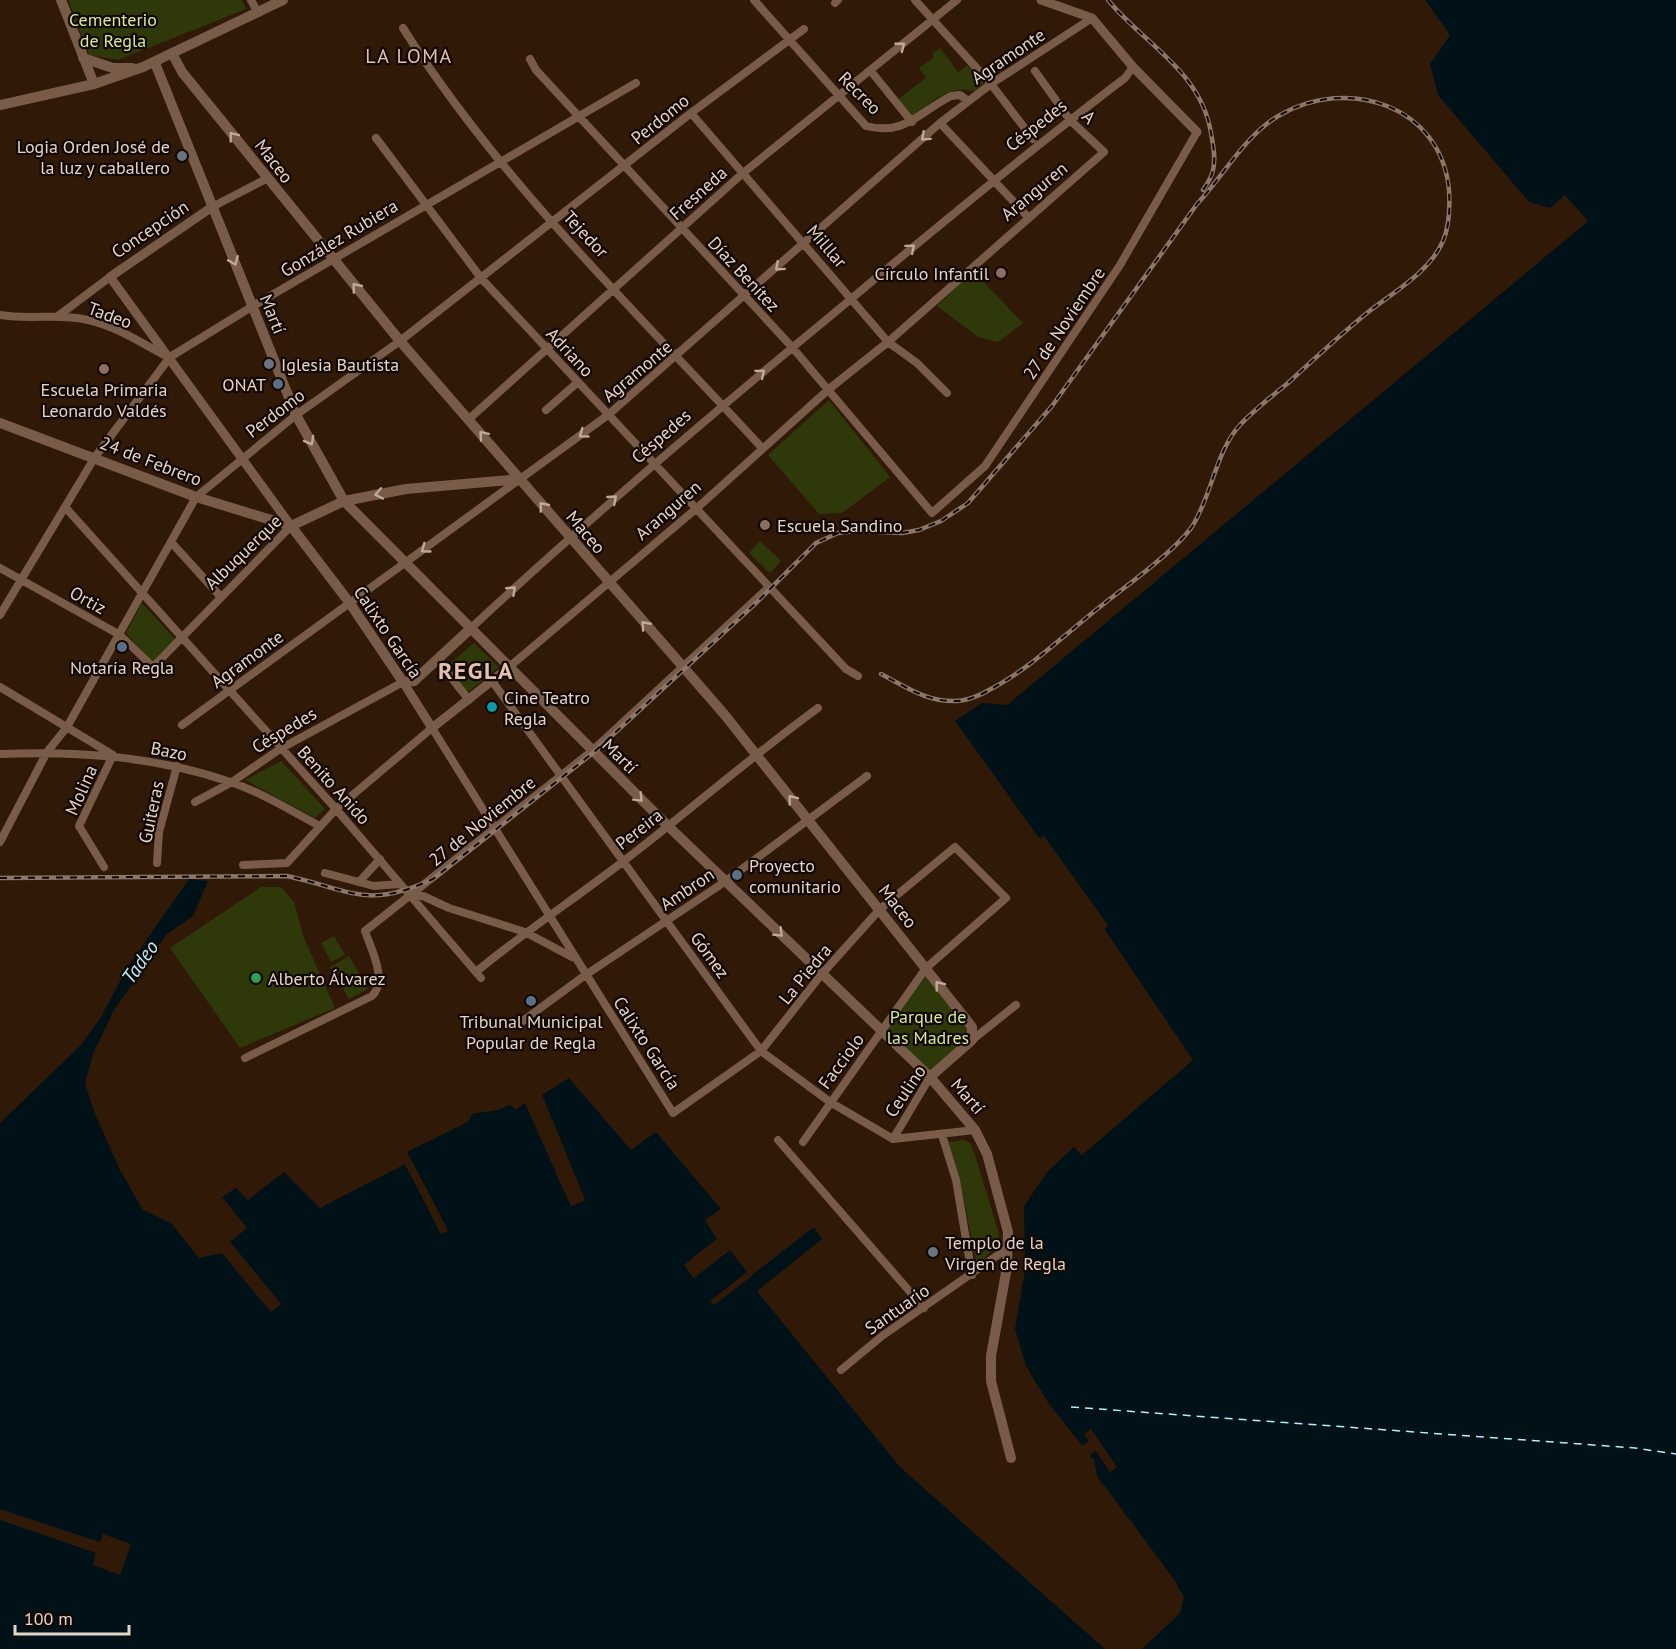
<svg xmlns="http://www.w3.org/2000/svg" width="1676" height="1649" font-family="'PT Sans',sans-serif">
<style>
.green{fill:#2e3809}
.water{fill:#001218}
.pier{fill:#311908}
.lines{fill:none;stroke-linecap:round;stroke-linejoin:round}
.ferry{stroke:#b3edff;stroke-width:1.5;stroke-dasharray:8 6;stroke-linecap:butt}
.minor{stroke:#795b49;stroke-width:8}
.tertiary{stroke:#795b49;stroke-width:9}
.secondary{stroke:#795b49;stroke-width:10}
.rail-casing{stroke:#8b7669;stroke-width:4.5}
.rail{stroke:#110703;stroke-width:2;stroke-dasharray:7;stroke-linecap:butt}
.oneway{stroke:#bfa99c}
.worship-dot{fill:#6b7280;stroke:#110703;stroke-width:2}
.education-dot{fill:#8d6e63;stroke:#110703;stroke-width:2}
.service-dot{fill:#5c6f8a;stroke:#110703;stroke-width:2}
.culture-dot{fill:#0f9aa8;stroke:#110703;stroke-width:2}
.leisure-dot{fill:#2e9e5b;stroke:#110703;stroke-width:2}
.labels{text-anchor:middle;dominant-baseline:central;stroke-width:4.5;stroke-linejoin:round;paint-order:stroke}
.park-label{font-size:18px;fill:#d4ea9a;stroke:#110703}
.street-label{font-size:18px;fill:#e5d3c9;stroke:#110703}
.poi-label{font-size:18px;fill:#e5d3c9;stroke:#110703;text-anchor:start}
.neighbourhood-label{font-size:20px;letter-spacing:1.5px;fill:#e4c2ae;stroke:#110703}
.water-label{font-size:20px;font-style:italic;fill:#b3edff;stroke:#110703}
.district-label{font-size:24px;font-weight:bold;letter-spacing:1.5px;fill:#e4c2ae;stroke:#110703}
</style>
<rect width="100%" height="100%" fill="#311908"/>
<path class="green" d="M68 0H242L246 9 118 60 89 55Z
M940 48 958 72 968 65 984 83 975 91C948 85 932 101 912 117L898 99 926 78 919 68 934 57 932 54Z
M973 271 1023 323 998 342 978 337 937 306Z
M829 400 890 477 842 513 819 514 768 455Z
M760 541 781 561 770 573 749 553Z
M142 603 176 640 152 662 126 633Z
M474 643 499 667 467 693 447 666Z
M281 761 325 809 315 818 245 780Z
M261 887H281L294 902 304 938 335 1008 240 1048 170 948Z
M334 936 345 955 331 962 321 943Z
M349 956 368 989 349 999 330 967Z
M926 968 973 1033 930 1077 881 1031Z
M964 1140 970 1143 975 1155 999 1234 998 1245 977 1265 958 1172 948 1142Z"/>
<path class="water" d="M1425 0H1676V1649H1142L1180 1613 1184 1597 1173 1578 1097 1476 1094 1459 1090 1457 1091 1454 1085 1444 1082 1445 1049 1404 1026 1366 1015 1329 1025 1270 1024 1206 1048 1171 1074 1147 1082 1155 1193 1060 1105 930 1108 925 1044 836 1039 838 955 721 982 703 1007 705 1588 221 1565 196 1550 208 1529 202 1438 95 1430 64 1450 35Z
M189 879 208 881 193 916 166 935 114 1010 93 1054 85 1083 95 1114 120 1170 143 1210 171 1223 199 1258 222 1253 271 1312 281 1304 230 1242 247 1228 222 1197 236 1188 248 1200 284 1172 320 1208 405 1164 441 1233 448 1230 407 1152 468 1122 472 1114 497 1110 510 1105 516 1110 525 1103 571 1206 585 1200 542 1095 569 1078 631 1150 656 1132 721 1209 705 1220 717 1239 684 1265 694 1278 730 1250 747 1272 711 1301 713 1305 814 1227 822 1239 757 1291 900 1467 1105 1649H0V1123L81 1045 101 1017 127 968Z"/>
<path class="pier" d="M1565 195 1588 221 1007 705 980 700 1006 702 1584 221 1565 200 1551 211H1547Z
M955 721 1009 796 1007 797 952 723Z
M542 1095 585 1200 571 1206 525 1103 528 1102 572 1202 582 1198 540 1097Z
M412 1161 448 1231 441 1234 405 1164 408 1163 444 1229 409 1162Z
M717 1239 719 1241 688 1266 694 1274 727 1248 730 1250 693 1278 684 1265Z
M230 1242 281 1304 271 1312 222 1253 224 1250 271 1308 277 1303 228 1244Z
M747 1272 752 1276 714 1305 710 1301Z
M1091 1429 1117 1467 1110 1472 1096 1451 1090 1454 1084 1444 1089 1441 1084 1434Z
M0 1509 100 1542 103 1534 131 1544 120 1575 93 1565 96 1553 0 1520Z"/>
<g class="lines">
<path class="ferry" d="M1071 1407 1635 1448 1676 1454"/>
<path class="minor" d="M251 0 258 13
M754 0 866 126C905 136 919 112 951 96L960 95 968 101
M915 0 991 84 1033 139
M835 3 838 0
M403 28C501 183 638 313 762 448
M530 59 536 70 792 347 932 513 985 466 1120 265 1197 132
M870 70 912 122
M691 113 888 342 917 363 947 393
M940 123 1028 217
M376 138 481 278 846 669 858 676
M212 207 266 179
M0 315C29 320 59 313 88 320 116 326 143 344 168 357
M58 316 110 277
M546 410 578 382
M469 419 743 173 957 0
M66 508 336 809 481 978
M171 542 220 596
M0 568 120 635 153 667 291 526
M0 615 95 457 170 357 253 306 636 83
M469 630C589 518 713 413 839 309 933 230 1027 152 1125 78L1133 67
M438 661 469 700
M508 668 697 508 829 389 888 342 1104 152 1070 120 1035 71
M492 681 761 1051 830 1102 893 1139 975 1130
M0 687 113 755 79 826 104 867
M182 725 608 415 940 123 991 84 1092 18
M0 754C78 751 155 756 230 782 261 792 291 811 320 826
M195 802 232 782 280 749 403 682
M0 842 47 752 67 727 196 497 296 415 400 341 691 113 804 29
M157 863 159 832 177 766
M243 865 287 863 336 809 432 728 673 1113 761 1051 821 975 880 909 955 847 1006 898 926 968 803 1142
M325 873 374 886 399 884
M359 882 380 859
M411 897 423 896 449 908 525 932 572 957
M476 972C524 932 576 898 625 860 690 810 752 756 818 708
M520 1023 584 976 726 881 867 776
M972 1040 1016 1005
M245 1058 372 996C388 980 371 949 365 931L592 751 769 587
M942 1135 956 1180 972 1275
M893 1139 930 1077
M778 1140 924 1308
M841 1370 882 1336 1008 1248"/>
<path class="tertiary" d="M1041 0 1092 18 1133 67 1197 132
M212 207 110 277 291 526
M403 682 432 728 508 668"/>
<path class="secondary" d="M61 0 94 84
M173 55 182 72 400 341 724 714 972 1027V1040L930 1077
M83 58 113 68H132
M155 63 296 415 344 501 668 826 930 1077 975 1130 987 1154 1008 1232 1007 1267 991 1356V1381L1011 1458
M0 105 94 84 143 67 283 0
M0 423 196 497 291 526
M291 526 349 602 403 682 414 681 469 630
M291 526 344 501 406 489 521 479"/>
<defs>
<path id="rail" d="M1108 0C1144 44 1201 71 1211 133 1213 144 1216 158 1213 170 1212 177 1207 184 1203 190
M0 878 287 876C352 890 366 910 433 879L594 752 756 603 816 543 838 533 855 531 902 533 919 530 941 521 968 503 1052 406 1197 204C1224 175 1246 134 1280 115 1348 76 1441 105 1449 190 1450 207 1450 225 1443 241 1430 272 1392 293 1367 313 1340 335 1314 359 1288 383 1272 396 1254 410 1240 425 1216 451 1212 494 1193 525 1177 550 1126 586 1101 606 1065 634 1030 669 989 690 981 695 966 701 956 701 927 702 906 687 881 674"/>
</defs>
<use href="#rail" class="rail-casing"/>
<use href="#rail" class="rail"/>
</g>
<defs><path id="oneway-chevron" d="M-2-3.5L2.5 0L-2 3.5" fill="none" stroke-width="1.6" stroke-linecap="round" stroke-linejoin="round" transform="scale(1.5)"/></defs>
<g class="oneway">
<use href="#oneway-chevron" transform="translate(901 46) rotate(-38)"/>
<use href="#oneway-chevron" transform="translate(233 136) rotate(-128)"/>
<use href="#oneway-chevron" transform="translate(925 137) rotate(138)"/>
<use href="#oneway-chevron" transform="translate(911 248) rotate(-40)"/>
<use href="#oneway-chevron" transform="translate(234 261) rotate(67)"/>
<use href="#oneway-chevron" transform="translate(779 267) rotate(138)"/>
<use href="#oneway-chevron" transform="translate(356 287) rotate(-129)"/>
<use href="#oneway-chevron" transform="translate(761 373) rotate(-40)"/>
<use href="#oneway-chevron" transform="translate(583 434) rotate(144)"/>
<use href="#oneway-chevron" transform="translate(483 435) rotate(-131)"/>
<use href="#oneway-chevron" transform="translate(310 441) rotate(61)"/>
<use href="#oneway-chevron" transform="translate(379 494) rotate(169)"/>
<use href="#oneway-chevron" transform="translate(613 499) rotate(-41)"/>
<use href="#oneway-chevron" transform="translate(543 506) rotate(-129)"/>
<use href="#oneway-chevron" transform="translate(425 549) rotate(144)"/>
<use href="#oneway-chevron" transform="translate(512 590) rotate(-43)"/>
<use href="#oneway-chevron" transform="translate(645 625) rotate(-132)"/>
<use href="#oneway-chevron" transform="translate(639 798) rotate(45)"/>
<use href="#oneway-chevron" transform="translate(792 799) rotate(-128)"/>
<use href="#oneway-chevron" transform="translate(779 933) rotate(45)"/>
<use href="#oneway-chevron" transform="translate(939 985) rotate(-128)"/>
</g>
<g class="worship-dot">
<circle cx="182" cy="156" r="6"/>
<circle cx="269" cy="364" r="6"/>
<circle cx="933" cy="1252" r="6"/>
</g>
<g class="education-dot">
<circle cx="1001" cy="273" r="6"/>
<circle cx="104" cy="369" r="6"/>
<circle cx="765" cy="525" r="6"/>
</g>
<g class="service-dot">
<circle cx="278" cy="384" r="6"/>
<circle cx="122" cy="647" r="6"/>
<circle cx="737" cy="875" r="6"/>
<circle cx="531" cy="1001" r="6"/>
</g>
<circle class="culture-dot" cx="492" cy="707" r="6"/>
<circle class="leisure-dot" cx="256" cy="978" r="6"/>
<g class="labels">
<g class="park-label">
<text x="113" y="19">Cementerio<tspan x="113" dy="21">de Regla</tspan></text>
<text x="928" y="1016">Parque de<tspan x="928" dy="21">las Madres</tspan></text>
</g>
<g class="street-label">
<text transform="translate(1008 56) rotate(-34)">Agramonte</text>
<text transform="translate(860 93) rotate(45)">Recreo</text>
<text transform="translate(1089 117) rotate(45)">A</text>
<text transform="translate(660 119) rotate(-39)">Perdomo</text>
<text transform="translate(1036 125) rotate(-38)">Céspedes</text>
<text transform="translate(274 161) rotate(52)">Maceo</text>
<text transform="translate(1034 191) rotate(-40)">Aranguren</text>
<text transform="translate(698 193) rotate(-42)">Fresneda</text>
<text transform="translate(150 229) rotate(-34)">Concepción</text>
<text transform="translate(586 234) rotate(47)">Tejedor</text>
<text transform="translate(339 238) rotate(-31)">González Rubiera</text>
<text transform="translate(827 246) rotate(49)">Milllar</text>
<text transform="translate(744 274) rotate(47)">Díaz Benítez</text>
<text transform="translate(273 314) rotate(68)">Martí</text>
<text transform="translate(110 315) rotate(20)">Tadeo</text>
<text transform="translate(1064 323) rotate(-56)">27 de Noviembre</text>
<text transform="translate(570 352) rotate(47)">Adriano</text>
<text transform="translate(637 371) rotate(-40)">Agramonte</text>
<text transform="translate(275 413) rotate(-37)">Perdomo</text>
<text transform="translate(661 436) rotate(-41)">Céspedes</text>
<text transform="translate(151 461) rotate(21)">24 de Febrero</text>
<text transform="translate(668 510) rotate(-41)">Aranguren</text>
<text transform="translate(586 532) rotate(50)">Maceo</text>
<text transform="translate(243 552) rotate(-44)">Albuquerque</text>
<text transform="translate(88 600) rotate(29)">Ortiz</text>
<text transform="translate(388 632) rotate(56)">Calixto García</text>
<text transform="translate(247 659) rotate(-36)">Agramonte</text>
<text transform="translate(284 730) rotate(-31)">Céspedes</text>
<text transform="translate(169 751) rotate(11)">Bazo</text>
<text transform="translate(620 756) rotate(45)">Martí</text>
<text transform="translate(334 785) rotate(48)">Benito Anido</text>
<text transform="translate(81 790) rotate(-66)">Molina</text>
<text transform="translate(151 812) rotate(-78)">Guiteras</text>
<text transform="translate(482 821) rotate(-39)">27 de Noviembre</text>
<text transform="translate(639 829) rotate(-38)">Pereira</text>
<text transform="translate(687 889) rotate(-34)">Ambron</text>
<text transform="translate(898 906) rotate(52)">Maceo</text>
<text transform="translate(710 955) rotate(54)">Gómez</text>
<text transform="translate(805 974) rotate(-51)">La Piedra</text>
<text transform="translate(647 1043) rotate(57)">Calixto García</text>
<text transform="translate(841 1061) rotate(-54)">Facciolo</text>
<text transform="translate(905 1091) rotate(-56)">Ceulino</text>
<text transform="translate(968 1096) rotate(49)">Martí</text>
<text transform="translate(897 1309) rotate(-35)">Santuario</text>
</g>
<g class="poi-label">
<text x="170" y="146" text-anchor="end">Logia Orden José de<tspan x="170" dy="21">la luz y caballero</tspan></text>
<text x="989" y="273" text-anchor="end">Círculo Infantil</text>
<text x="281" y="364">Iglesia Bautista</text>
<text x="266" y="384" text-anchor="end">ONAT</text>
<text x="104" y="389" text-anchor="middle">Escuela Primaria<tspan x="104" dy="21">Leonardo Valdés</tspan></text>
<text x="777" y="525">Escuela Sandino</text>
<text x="122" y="667" text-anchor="middle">Notaría Regla</text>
<text x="504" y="697">Cine Teatro<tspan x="504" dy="21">Regla</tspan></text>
<text x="749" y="865">Proyecto<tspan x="749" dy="21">comunitario</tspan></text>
<text x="268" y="978">Alberto Álvarez</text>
<text x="531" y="1021" text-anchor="middle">Tribunal Municipal<tspan x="531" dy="21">Popular de Regla</tspan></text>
<text x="945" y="1242">Templo de la<tspan x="945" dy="21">Virgen de Regla</tspan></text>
</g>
<g class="neighbourhood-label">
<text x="409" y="56">LA LOMA</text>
</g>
<g class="water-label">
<text transform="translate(140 962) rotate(-55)">Tadeo</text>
</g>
<g class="district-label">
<text x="476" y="670">REGLA</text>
</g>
</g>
<path d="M15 1625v9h114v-9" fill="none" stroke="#e5d3c9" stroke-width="3"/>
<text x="24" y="1625" font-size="18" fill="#e5d3c9" stroke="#110703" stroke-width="4.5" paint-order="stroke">100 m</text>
</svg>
